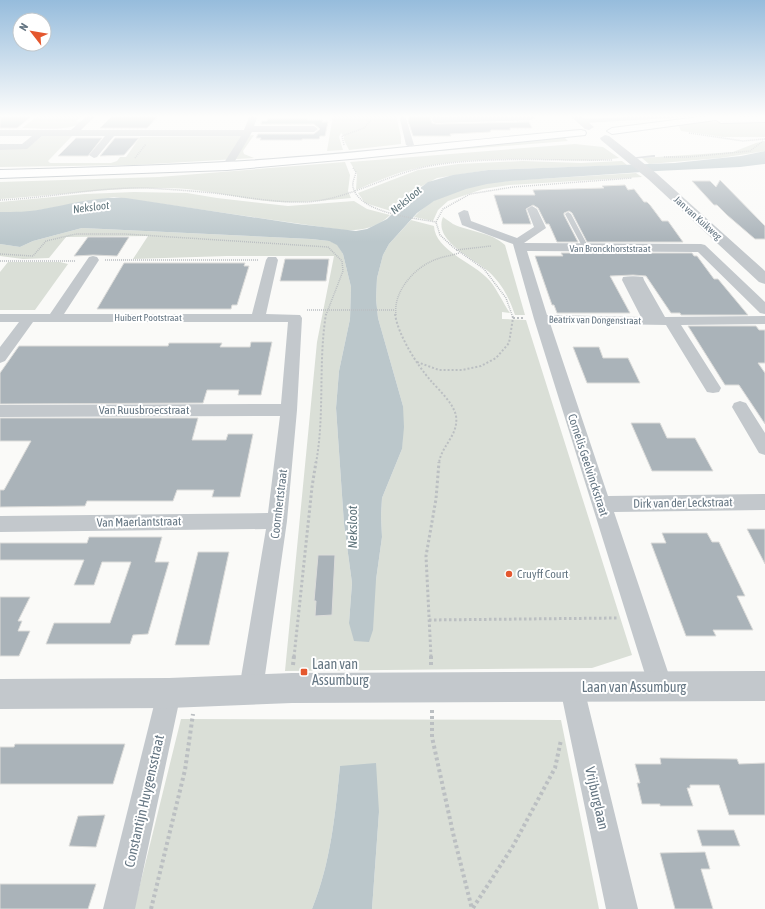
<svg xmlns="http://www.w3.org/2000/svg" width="765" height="909" font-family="'Asap Condensed',sans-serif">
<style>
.green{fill:#dadfd7}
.water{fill:#bbc7cb}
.building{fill:#aab3b9;stroke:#dcdcda}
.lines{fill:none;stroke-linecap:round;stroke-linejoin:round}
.secondary-casing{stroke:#b3babf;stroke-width:2}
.path-far3{stroke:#bbbfc2;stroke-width:1.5;stroke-dasharray:1 1;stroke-linecap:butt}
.path-far2{stroke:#bbbfc2;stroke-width:2;stroke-dasharray:2 2;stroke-linecap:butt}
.path-far1{stroke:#bbbfc2;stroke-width:3;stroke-dasharray:2.5 2.5;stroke-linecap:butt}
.path{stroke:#bbbfc2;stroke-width:4;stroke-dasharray:3 3;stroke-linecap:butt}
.service{fill:#c3c8cc;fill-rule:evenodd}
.pedestrian{fill:#c3c8cc;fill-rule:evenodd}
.minor{fill:#c3c8cc;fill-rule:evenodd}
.tertiary{fill:#c3c8cc;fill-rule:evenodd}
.secondary{fill:#fff;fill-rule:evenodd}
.poi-dot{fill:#e4572e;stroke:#fff;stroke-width:1.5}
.labels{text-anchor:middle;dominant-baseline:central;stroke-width:4;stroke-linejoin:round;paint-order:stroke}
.far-street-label{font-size:10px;fill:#657683;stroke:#fff}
.far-water-label{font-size:11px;font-style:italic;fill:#60757c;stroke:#fff}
.street-label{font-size:12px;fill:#657683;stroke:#fff}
.poi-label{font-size:12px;fill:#657683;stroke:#fff;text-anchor:start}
.water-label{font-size:13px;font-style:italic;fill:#60757c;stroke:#fff}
.near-poi-label{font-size:14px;fill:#657683;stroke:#fff;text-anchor:start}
.near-street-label{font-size:14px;fill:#657683;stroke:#fff}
</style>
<rect width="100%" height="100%" fill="#fafaf8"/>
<path class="green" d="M39 115H83L76 121 81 122C72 132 36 128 22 128Z
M333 115H396L401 137V144L349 150 344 140V136L341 133 339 137 343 150 327 151Z
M697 122H765V137H723L681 131 678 124Z
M43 135H73L48 161 50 163H111L117 161 120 157H126L140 137 243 136 254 135 243 151 244 154 254 158 134 165 0 167V149C23 149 26 151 43 135Z
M558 138H565L568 141 427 152 428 150Z
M765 141V151L720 158 649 164 642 158 733 152 756 143Z
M575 144 603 147 619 158C586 163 552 159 519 159 484 159 447 161 413 169 393 174 375 182 356 190L357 174 350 162Z
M523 161 581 163 622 161 627 165 488 170 437 178 420 187 394 212 365 203 358 193 418 170 458 164Z
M345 162 350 175 348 191 351 198C327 200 303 203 279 202 242 200 207 189 170 188 113 187 57 195 0 199V182L159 177Z
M636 173 642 177 509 185 483 189 448 201 438 210 433 221 414 217C448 180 508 181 554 178 582 176 609 175 636 173Z
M134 192 187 193 217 198 288 206 354 201 367 209 390 215C377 228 360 231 343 230L114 197 28 212H0V202L85 194Z
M443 217C446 219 450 222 453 224 470 232 491 232 505 245L525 315H515C510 300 504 288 494 277 481 261 432 243 443 217Z
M411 220 434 226C435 251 475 263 490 281 498 291 503 303 510 313L502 312V319L526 320 632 655 592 668 285 671 317 342 334 256H227L133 259 148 236 66 237 49 258 23 259 0 256V244L20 247 33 241 82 228 311 239 329 241 337 244 343 254 351 287 350 319 339 371 336 408 344 524 352 583 349 623 376 580 382 537 381 516 382 498 402 449 403 406 378 318 376 299 377 278 383 255 389 244Z
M8 262H60L68 264 35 310H0V272Z
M181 719 561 720 599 909H372L379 812 340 766C335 816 331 861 312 909H134Z"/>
<path class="water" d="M765 151V164L740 167 657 171 510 181 487 184 466 189 434 201 417 213 389 244 383 255 377 278 376 299 378 318 403 406 404 427 402 449 382 498 381 516 382 537 376 580 373 630 369 642 354 641 349 623 352 583 344 524 336 408 339 371 350 319 351 287 343 254 337 245 329 241 311 239 82 228 33 241 20 247 0 244V212C14 212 29 212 43 209 71 204 97 196 126 198L298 224 356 231 367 229 387 219 411 195 428 182 453 175 488 170 675 163 741 156Z
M376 763 379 812 372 909H312C331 861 335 816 340 766Z"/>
<path class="building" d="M0 115H33L17 128H0Z
M113 115H159L147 128H100Z
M409 115H429L432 123 436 124 529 122 532 128H510V130H491L490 132 450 134 451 136H413L408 121Z
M268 119H307V120H323L322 122H328L325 136H320L319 139H302V140H260L261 138H256L258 134H314L320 129 314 124H261L262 121H267Z
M76 138H102L88 156H58Z
M115 138H139L124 155 100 156Z
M720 180 765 226V239H755L727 215 717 205H714L692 181H710L716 187Z
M625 185 628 190 634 189 644 202H647L650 205 662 221H668L683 242H587L572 213 569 211 564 213V215L578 242H557L549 224H546L538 208 533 205 526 209 531 224H503L494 195H535L533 190 604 188 602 186Z
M88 237H129L117 256 93 255 74 256Z
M561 253H692L694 256H697L714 279H718L748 315H681L680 313H671L646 276 633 275 610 276 630 313H557L554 305H552L535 256H563Z
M285 259H329L326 281H280Z
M124 263H245L244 266H249L237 305H232L231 309H97Z
M688 326H756L759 330H765V363H758L765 373V424L739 385H725Z
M251 342H272L261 395H238L239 390H207L203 403 0 404V373L19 346H168L169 343H222L220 347H250Z
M573 347H599L603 358H628L640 383H587Z
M0 418H198L192 440H226L228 434H253L240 497H212L214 490H177L173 501H87L85 506 0 507V490H4L31 441H0Z
M631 423H660L667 438H695L713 471H652Z
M747 529H765V564Z
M662 533H707L712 542H719L745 596H737L753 630H713L716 636H686L651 543H666Z
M89 537H162L155 562H169L148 634 133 635 130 644H46L54 623H110L131 562H102L94 585H74L84 560H0V543H87Z
M198 552H229L209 645H175Z
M318 555H335L332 615 315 616 316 601H314Z
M0 597H30L18 621H22L18 631H30L19 656H0Z
M15 744H125L113 784H0V747H14Z
M660 758 737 759 739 764 765 763V815H729L719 785H690V788H687L693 806H660V804H642L637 783H640L635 764H661Z
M105 815 96 847 69 846 78 816Z
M697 830H734L740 846H702Z
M705 852 710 869H701L713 909H675L660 853Z
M0 884H96L88 909H0Z"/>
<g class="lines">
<defs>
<path id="secondary" d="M715 115H740L739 117 765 116V122L721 123 716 120 612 134 607 131 612 128Z
M581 130 585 131 586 133 585 135 362 158 227 170 0 178V170C75 168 151 166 226 162 345 156 463 140 581 130Z"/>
</defs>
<use href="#secondary" class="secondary-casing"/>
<path class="path-far3" d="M689 133 743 141 765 139
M344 145 342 136 364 128 371 120 370 115
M664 157H688L750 151 763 141
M135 158 146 144
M353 168 356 172C355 177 352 182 353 187 359 213 414 218 436 222
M0 200C49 198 97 187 146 188 169 189 191 191 214 193 245 197 276 203 307 202 352 199 390 172 435 165 493 156 553 161 612 160
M456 250 491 246
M0 254 33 256 46 241 76 234H125L328 247 342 261 343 271 326 315
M105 260H258
M0 261H76
M307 310H395
M396 315C393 293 412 270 432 261 440 257 450 256 459 253
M512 315 506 298 484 269 453 247 440 235 436 222 443 209 470 194 513 187 632 178"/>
<path class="path-far2" d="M395 314C398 335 417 365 431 381 439 390 454 404 456 416 459 435 441 446 439 463
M513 318H524
M417 362 439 370H462L481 366 496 358 509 343 513 318 512 314
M316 463C325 414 318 363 326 314"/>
<path class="path-far1" d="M429 620 618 618
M294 657 312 487 316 462
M431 657 426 556 436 499 439 462"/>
<path class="path" d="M431 656V665
M293 665 294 656
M432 710V737L453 833 472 909
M473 908 513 846 555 768 561 740
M151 909 185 770 193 714"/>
<path class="service" d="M653 155H655V157L631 159 629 158Z
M568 212 571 214 589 248 588 249 583 248 565 214Z"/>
<path class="pedestrian" d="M399 115H405L414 145 410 147 406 145Z
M663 115H692L689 117 584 123 581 121 584 119Z"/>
<path class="minor" d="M88 115H96L81 130H244L250 115H258L254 126H314L318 129 314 132H252L232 166 227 169 222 166 241 136H114L97 157 94 158 89 155 105 136H42L27 149 0 150V144H22L32 136H0V130H71Z
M430 115H438L439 117 531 116 535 118 531 120 436 123 433 122Z
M532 206 537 209 546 228 524 243 701 244 705 245 765 302V314L760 313 698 252 527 251 547 315 641 317 622 280 623 277C630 276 636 276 643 277L644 280 665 317 765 316V324L681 325 721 388 719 392 713 393 707 392 666 325 550 323 608 496 765 494V510L614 512 673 687 670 696 661 699 652 696 649 687 534 319 513 244 462 225 458 213 464 210 468 211 471 221 517 238 534 227 527 209Z
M93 256 97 257 99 260 64 314H252L266 260 268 257H276L278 260 266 314 300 315 302 318 297 410 287 521 263 689 260 698 251 701 242 698 239 689 266 529 0 532V516L268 513 280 416 0 417V405L281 404 288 322H33L5 361 0 363V347L19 322H0V314H50L89 257Z
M740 401 746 403 765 433V455L759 453 732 407 734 403Z
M572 676 581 679 584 688 638 909H606L560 688 563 679Z
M169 681 178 684 181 693 135 909H103L157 693 160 684Z"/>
<path class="tertiary" d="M569 115H580L594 127 589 130 585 129Z
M605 135 609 136 656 173 765 271V284L759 282 648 179 601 140 600 138Z
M765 671V701L292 703 169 708 0 709V679L169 678 292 673Z"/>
<use href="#secondary" class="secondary"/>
</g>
<linearGradient id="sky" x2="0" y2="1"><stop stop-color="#96bcdc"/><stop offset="0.48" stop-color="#fdfdfc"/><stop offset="1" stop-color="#fdfdfc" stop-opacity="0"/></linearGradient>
<rect width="765" height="242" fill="url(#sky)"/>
<g class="poi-dot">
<circle cx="509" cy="574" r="4"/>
<rect x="300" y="668" width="8" height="8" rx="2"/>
</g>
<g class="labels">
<g class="far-street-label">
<text transform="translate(698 218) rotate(42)">Jan van Kuikweg</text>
<text x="610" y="248">Van Bronckhorststraat</text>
<text x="148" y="317">Huibert Pootstraat</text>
<text transform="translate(595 320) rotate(1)">Beatrix van Dongenstraat</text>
</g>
<g class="far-water-label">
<text transform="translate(406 200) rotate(-40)">Neksloot</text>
<text transform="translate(91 207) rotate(-7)">Neksloot</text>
</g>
<g class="street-label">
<text x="144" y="410">Van Ruusbroecstraat</text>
<text transform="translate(588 465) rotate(72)">Cornelis Geelvinckstraat</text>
<text transform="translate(683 503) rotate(-1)">Dirk van der Leckstraat</text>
<text transform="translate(279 504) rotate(-83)">Coornhertstraat</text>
<text transform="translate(139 522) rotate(-1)">Van Maerlantstraat</text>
</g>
<g class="poi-label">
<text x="517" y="574">Cruyff Court</text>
</g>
<g class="water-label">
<text transform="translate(352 527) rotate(-90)">Neksloot</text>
</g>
<g class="near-poi-label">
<text x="312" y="664">Laan van<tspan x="312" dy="16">Assumburg</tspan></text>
</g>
<g class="near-street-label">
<text x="634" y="687">Laan van Assumburg</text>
<text transform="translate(597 798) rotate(77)">Vrijburglaan</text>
<text transform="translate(144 801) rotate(-77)">Constantijn Huygensstraat</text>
</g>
</g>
<g transform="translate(32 32) rotate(301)"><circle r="19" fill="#ffffff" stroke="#c1c8cd"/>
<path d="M0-3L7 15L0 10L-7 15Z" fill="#e4572e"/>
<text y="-6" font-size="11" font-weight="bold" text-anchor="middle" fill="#657683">N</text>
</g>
</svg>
